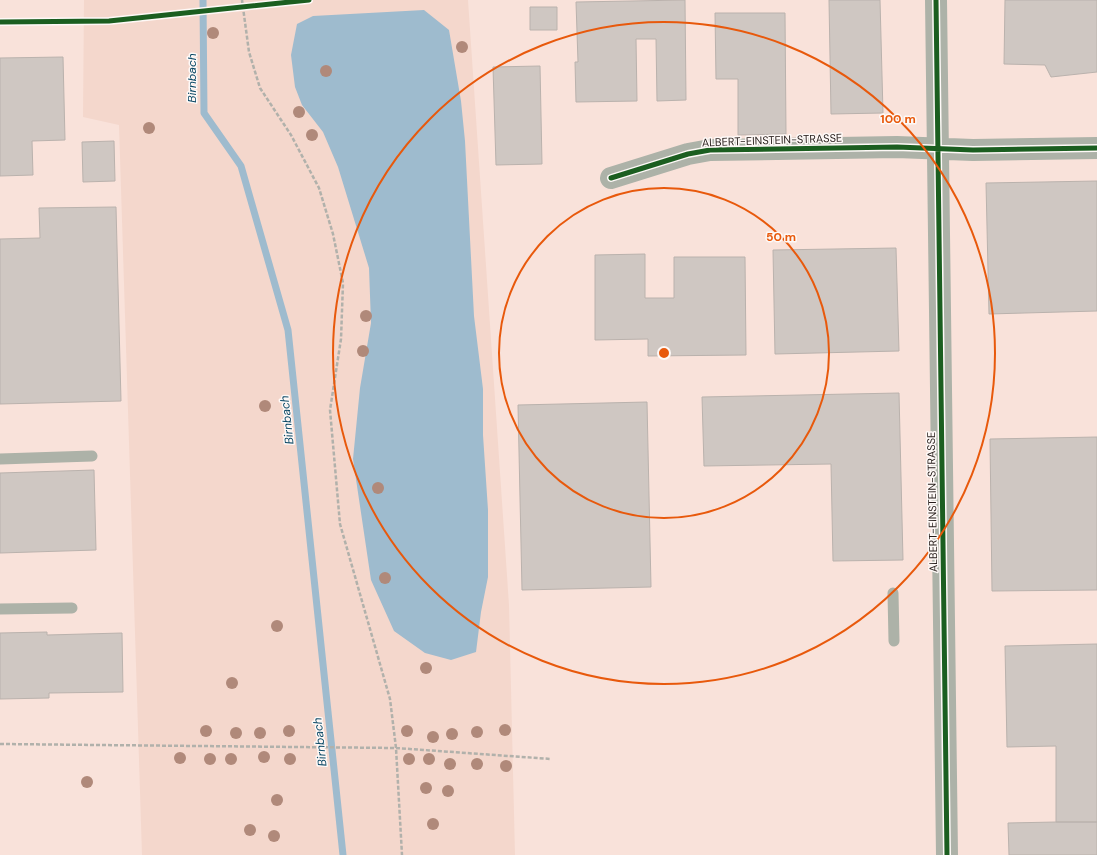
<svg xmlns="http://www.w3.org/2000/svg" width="1097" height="855" font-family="'DM Sans',sans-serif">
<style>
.built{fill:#f9e2da}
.green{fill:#f4d7cc}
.water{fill:#9ebbce}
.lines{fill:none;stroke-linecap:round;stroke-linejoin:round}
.stream{stroke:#9ebbce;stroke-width:7}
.building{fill:#cfc7c2;stroke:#bab2ad}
.path{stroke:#b1b1ab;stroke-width:2.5;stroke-dasharray:4 2;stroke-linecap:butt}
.lane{stroke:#adb2a8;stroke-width:11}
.street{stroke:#adb2a8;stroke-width:22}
.cycleway-casing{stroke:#fef9f7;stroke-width:8}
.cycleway{stroke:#1b5e20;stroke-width:5}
.tree{fill:#b0897a}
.ring{fill:none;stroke:#e8590c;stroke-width:2}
.labels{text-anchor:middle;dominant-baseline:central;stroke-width:3;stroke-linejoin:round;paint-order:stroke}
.street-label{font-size:11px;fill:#241b18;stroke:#fef9f7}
.water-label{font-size:12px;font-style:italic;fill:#0c4966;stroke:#fef9f7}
.centre{fill:#e8590c;stroke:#fef9f7;stroke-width:2}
.ring-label{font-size:12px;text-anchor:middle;font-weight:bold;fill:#e8590c;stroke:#fef9f7;stroke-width:3;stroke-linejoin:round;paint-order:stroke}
</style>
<rect width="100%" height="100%" fill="#f6ebe7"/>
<path class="built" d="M0 0H1097V855H0Z"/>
<path class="green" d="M84 0H468L509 605 515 855H142L119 125 83 117Z"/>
<path class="water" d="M424 10 449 30 461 101 465 141 474 316 483 389V435L488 510V577L481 612 476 652 451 660 425 653 394 631 371 580 353 459 360 388 371 323 369 268 338 167 323 132 302 105 295 87 291 55 297 24 313 16Z"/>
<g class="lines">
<path class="stream" d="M203 0 204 113 241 166 288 330 343 855"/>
</g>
<path class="building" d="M685 0 686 100 657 101 656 39H636L637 101 576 102 575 62H578L576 2Z
M829 0H880L883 113 831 114Z
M1005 0H1097V72L1051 77 1045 65 1004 64Z
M530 7H557V30H530Z
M715 13H785L786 134 738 135V79H716Z
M63 57 65 140 32 141 33 175 0 176V58Z
M540 66 542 164 496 165 493 67Z
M114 141 115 181 83 182 82 142Z
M1097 181V311L989 314 986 183Z
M116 207 121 401 0 404V239L40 238 39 208Z
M896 248 899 351 775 354 773 250Z
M645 254V298H674V257H745L746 355 648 356V339L595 340V255Z
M899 393 903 560 833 561 831 464 704 466 702 397Z
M647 402 651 587 522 590 518 405Z
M1097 437V590L992 591 990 439Z
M94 470 96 550 0 553V473Z
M47 632V635L122 633 123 692 49 693V698L0 699V633Z
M1097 644V822H1056V746L1007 747 1005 646Z
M1056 822H1097V855H1009L1008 823Z"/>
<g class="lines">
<path class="path" d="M242 0 249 52 260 88 291 135 319 188 333 234 343 283 341 339 330 410 340 524 390 699 396 748 402 855
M0 744 396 748 551 759"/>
<path class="lane" d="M0 459 92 456
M893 593 894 641
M0 609 72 608"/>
<path class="street" d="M936 0 947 855
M611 178 688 154 710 150 897 147 973 150 1097 148"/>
<defs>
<path id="cycleway" d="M936 0 947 855
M0 22 109 21 309 0
M611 178 688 154 710 150 897 147 973 150 1097 148"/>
</defs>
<use href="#cycleway" class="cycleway-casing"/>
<use href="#cycleway" class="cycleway"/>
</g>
<g class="tree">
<circle cx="213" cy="33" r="6"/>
<circle cx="462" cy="47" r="6"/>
<circle cx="326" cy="71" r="6"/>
<circle cx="299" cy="112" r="6"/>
<circle cx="149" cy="128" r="6"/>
<circle cx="312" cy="135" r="6"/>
<circle cx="366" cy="316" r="6"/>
<circle cx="363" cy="351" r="6"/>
<circle cx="265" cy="406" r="6"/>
<circle cx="378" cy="488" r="6"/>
<circle cx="385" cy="578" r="6"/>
<circle cx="277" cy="626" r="6"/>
<circle cx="426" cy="668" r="6"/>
<circle cx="232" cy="683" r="6"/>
<circle cx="505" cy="730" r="6"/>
<circle cx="206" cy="731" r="6"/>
<circle cx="289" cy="731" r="6"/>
<circle cx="407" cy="731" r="6"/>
<circle cx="477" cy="732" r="6"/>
<circle cx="236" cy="733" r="6"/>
<circle cx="260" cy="733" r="6"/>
<circle cx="452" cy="734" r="6"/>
<circle cx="433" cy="737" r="6"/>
<circle cx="264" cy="757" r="6"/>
<circle cx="180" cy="758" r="6"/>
<circle cx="210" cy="759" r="6"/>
<circle cx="231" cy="759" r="6"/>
<circle cx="290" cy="759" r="6"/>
<circle cx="409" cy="759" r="6"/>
<circle cx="429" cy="759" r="6"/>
<circle cx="450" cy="764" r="6"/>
<circle cx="477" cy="764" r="6"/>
<circle cx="506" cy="766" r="6"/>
<circle cx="87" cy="782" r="6"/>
<circle cx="426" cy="788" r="6"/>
<circle cx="448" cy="791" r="6"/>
<circle cx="277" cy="800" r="6"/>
<circle cx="433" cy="824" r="6"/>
<circle cx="250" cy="830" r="6"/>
<circle cx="274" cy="836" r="6"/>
</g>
<g class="ring">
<circle cx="664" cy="353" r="165"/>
<circle cx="664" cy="353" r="331"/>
</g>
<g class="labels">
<g class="street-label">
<text transform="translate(772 140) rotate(-2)">ALBERT-EINSTEIN-STRASSE</text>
<text transform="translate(932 502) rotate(-91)">ALBERT-EINSTEIN-STRASSE</text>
</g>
<g class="water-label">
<text transform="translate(192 78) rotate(-90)">Birnbach</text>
<text transform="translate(287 420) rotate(-96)">Birnbach</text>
<text transform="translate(320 742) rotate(-96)">Birnbach</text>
</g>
</g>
<circle cx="664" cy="353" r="6" class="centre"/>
<g class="ring-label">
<text x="898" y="123">100 m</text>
<text x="781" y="241">50 m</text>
</g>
</svg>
